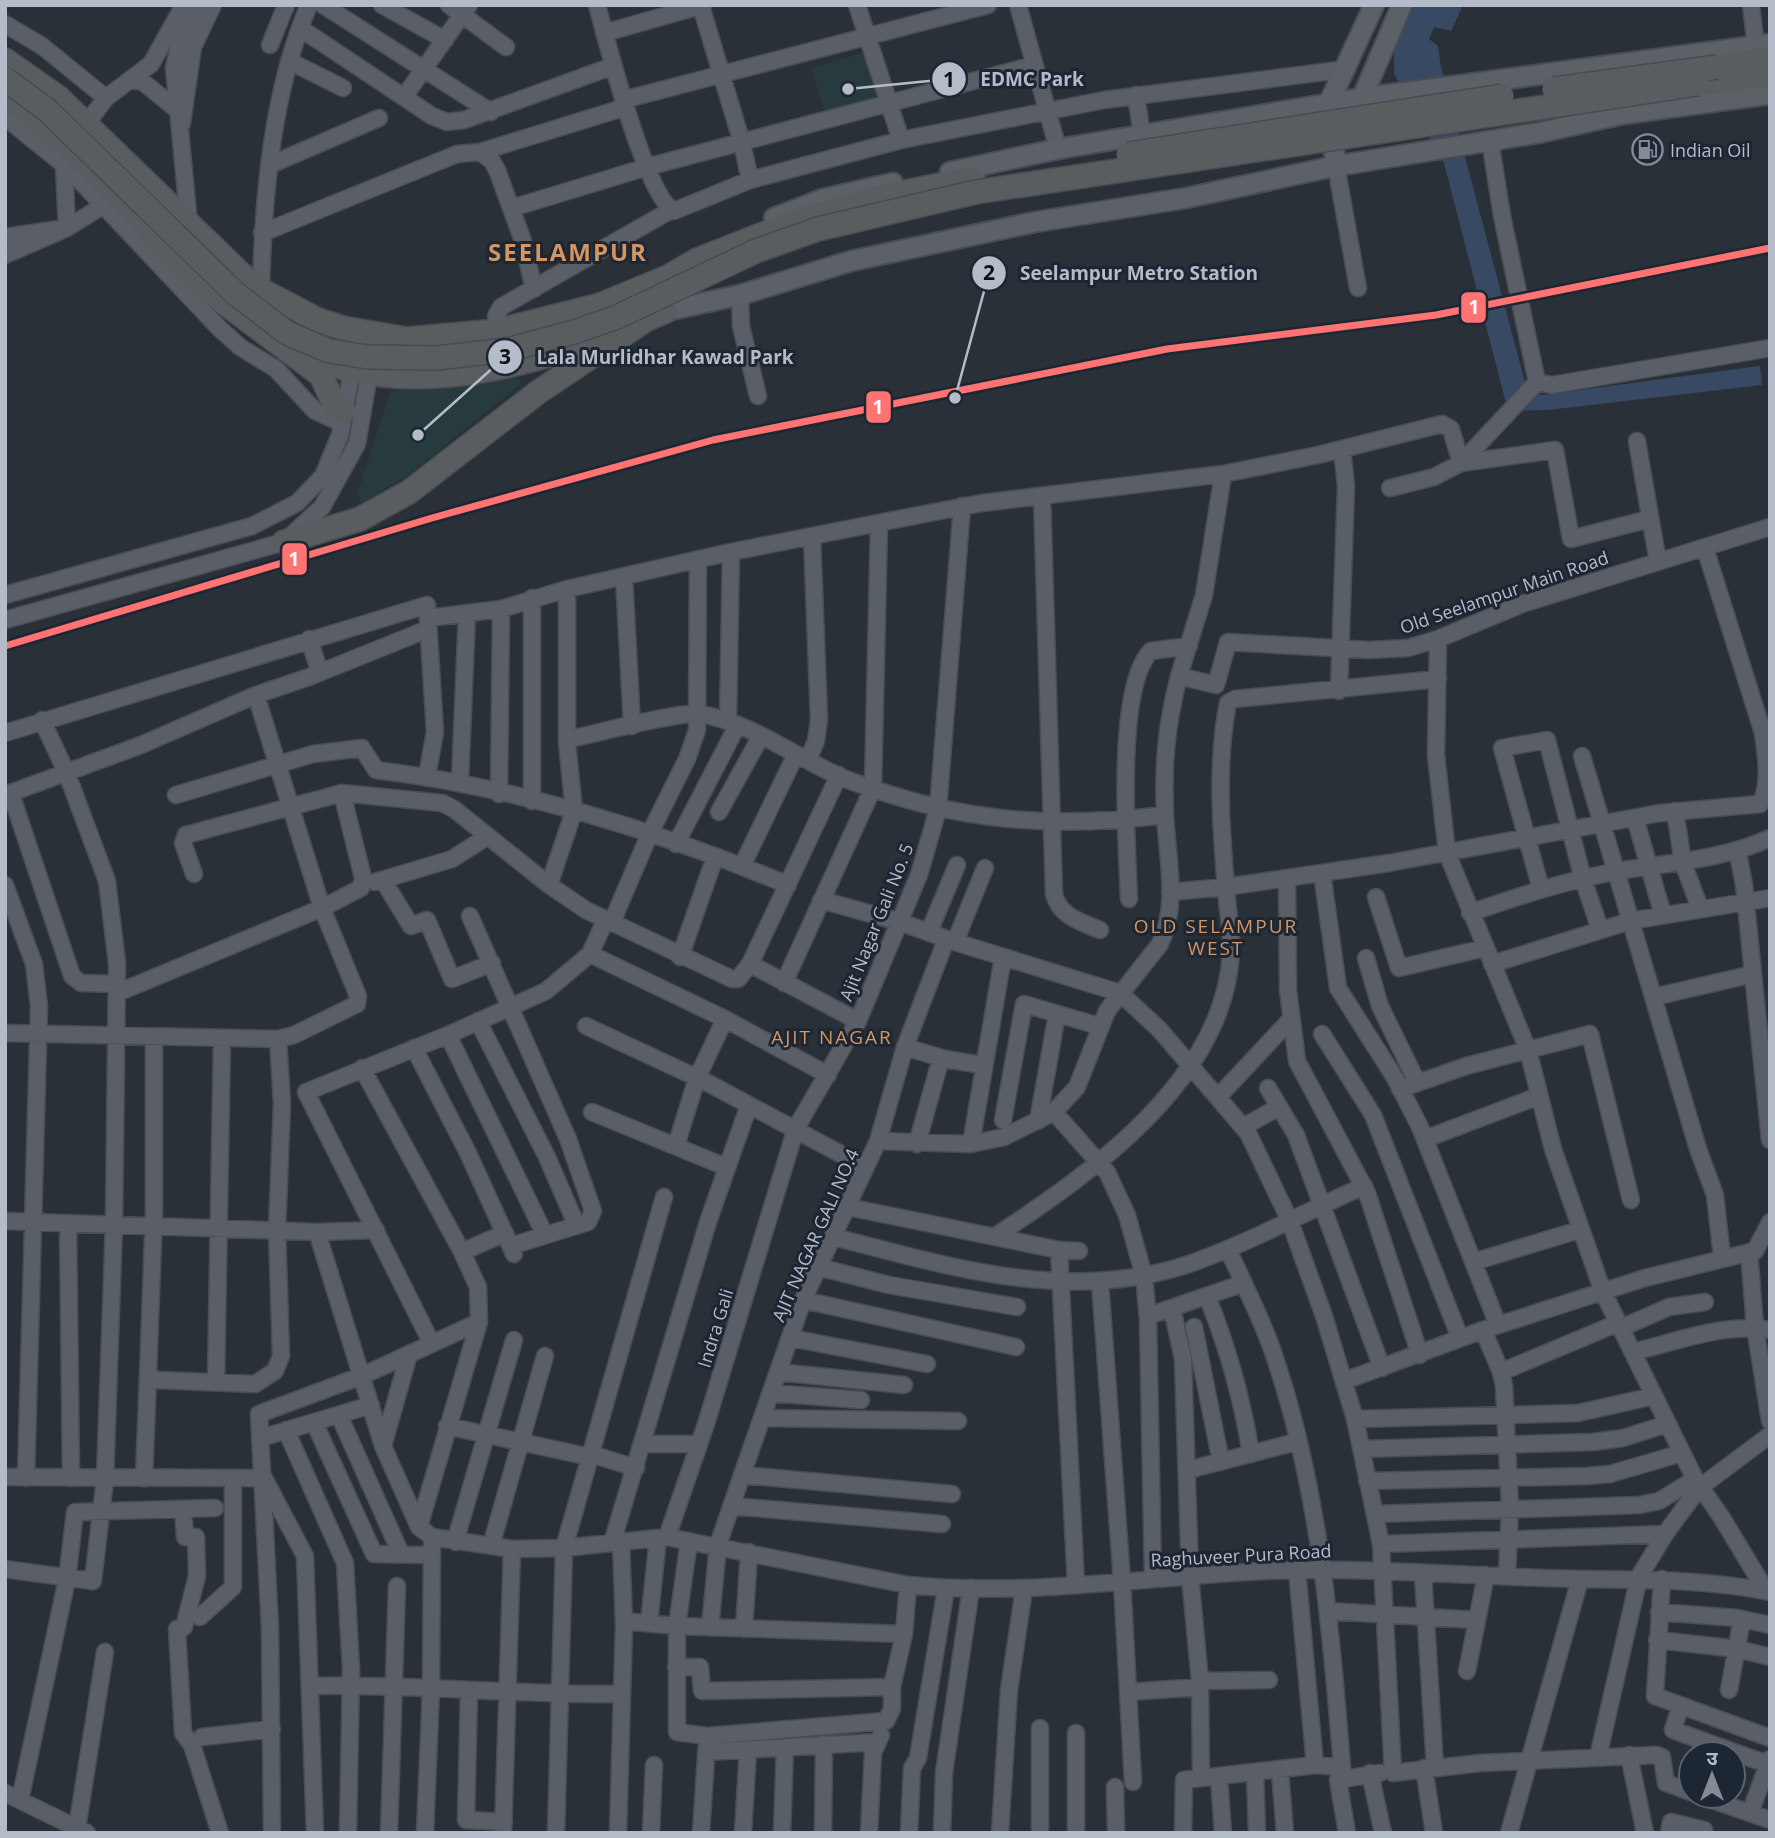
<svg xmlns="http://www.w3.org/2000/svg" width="1775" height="1838" font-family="'Open Sans','Noto Sans Devanagari',sans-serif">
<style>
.green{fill:#273a3e}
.water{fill:#384963}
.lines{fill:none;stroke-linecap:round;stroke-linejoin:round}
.minor-casing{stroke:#484c53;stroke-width:19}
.major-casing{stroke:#484c55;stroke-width:23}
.highway-casing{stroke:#474c53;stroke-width:26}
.minor{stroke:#5a5e66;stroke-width:16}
.major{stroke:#5c6168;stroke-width:19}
.highway{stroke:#5a5d60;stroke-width:23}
.highway-bridge-casing{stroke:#474c53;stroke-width:26;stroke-linecap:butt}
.highway-bridge{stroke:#5a5d60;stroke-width:23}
.metro-1-casing{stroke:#1d2633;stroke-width:12}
.metro-1{stroke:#ff7373;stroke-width:7}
.labels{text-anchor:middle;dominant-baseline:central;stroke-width:6;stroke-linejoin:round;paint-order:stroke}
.poi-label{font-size:18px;fill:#b4bcc9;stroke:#1d2633;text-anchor:start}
.street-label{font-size:18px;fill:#b4bcc9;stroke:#1d2633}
.neighbourhood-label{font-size:19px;letter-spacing:2px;fill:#d59563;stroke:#1d2633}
.district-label{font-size:24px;font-weight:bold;letter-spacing:2px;fill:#d59563;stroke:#1d2633}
.leader{fill:none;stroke:#b4bcc9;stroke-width:2.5}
.callout-dot{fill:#b4bcc9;stroke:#1d2633;stroke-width:2.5}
.mark-label{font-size:21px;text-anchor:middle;font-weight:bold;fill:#111}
.callout-label{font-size:19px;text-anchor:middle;font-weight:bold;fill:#b4bcc9;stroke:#1d2633;stroke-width:6;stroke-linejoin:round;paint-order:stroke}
.line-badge{stroke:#1d2633;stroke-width:2.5}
.badge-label{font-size:19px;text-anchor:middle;font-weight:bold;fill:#fff}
</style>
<rect width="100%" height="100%" fill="#2a3038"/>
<path class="green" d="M866 52 885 109 830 127 811 68Z
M517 375 521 384 411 473 361 503 357 494 391 391 453 386Z"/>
<path class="water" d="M1414 5H1463L1451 31 1434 27 1429 39 1438 46 1441 67 1526 386 1542 395 1760 366 1762 385 1548 410 1508 411 1444 163 1394 74V50Z"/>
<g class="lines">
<defs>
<path id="minor" d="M323 5 491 112
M382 5 445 40
M449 5 506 47
M597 5C607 41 645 196 674 211L750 180 901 140 1104 100 1347 69
M857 5 901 140
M1018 5 1058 149
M1751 5 1756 47
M701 6 742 143 750 180
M5 24 42 46 106 98
M300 28 432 116 447 122 464 120 613 66
M604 33 703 5
M270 45 286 5
M289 61 343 88
M131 80 143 82 176 109
M1136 95 1142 136
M404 97 469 5
M623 100 988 5
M5 117 68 168 219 328 240 347 276 369 315 411 342 423
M182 123 193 47 213 5
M86 124 106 98 151 64 184 5
M1490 140 1502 216 1537 382 1552 385 1770 348
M480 152 492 161 497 170 522 238 534 289
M270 165 379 118
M1336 166 1358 288
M512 208 647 167 1034 65
M189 224 174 68 179 46 198 5
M262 233 457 154 480 152 626 107
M5 237 67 228 64 165
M5 255 67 228 104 205
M261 290C263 197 272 91 309 5
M740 295 741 326 758 396
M497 331 496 316 501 307 671 210
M1637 441 1658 562
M1390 488 1434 477 1461 463 1537 382
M1042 496 1054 894C1059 916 1081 922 1100 930
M624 576 632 726
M5 595 252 526 297 503 323 476 340 435 359 331
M532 598V801
M428 618 501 609
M5 620 284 542 322 507 357 444 371 363
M309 639 320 673
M1438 639 1436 755 1447 853 1528 1050 1553 1149 1603 1292 1695 1479 1722 1518 1766 1591
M1179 676 1204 595 1223 474
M1339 691 1346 486 1342 449
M728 722 731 552
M5 733 427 605 435 732 427 776
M569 739C595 734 679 711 700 714 755 723 800 762 851 781 959 822 1052 829 1165 815
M1582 756 1698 1149 1715 1195 1722 1257
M808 760 816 741 819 720 812 536
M460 782 467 613
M11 794 72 976 81 983 117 984
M499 794 501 609 567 589 731 552 919 515 982 503 1223 474 1318 455 1442 424 1451 429 1461 463 1555 450 1571 539 1649 519
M5 795 141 745 256 695 309 677 428 629
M176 795 313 754 362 748 376 770C515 787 659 831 788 885
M1675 811 1683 863 1700 908
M719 812 761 736
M1635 818 1663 915
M676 844 737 726
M1738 853 1744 885 1770 1140
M742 866 796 754
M1322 873 1338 988 1395 1078 1420 1127 1498 1325
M194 874 183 843 186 835 342 793 442 803 454 809 549 885 586 910 732 979H738L750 964 858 1021
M1287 878 1288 990 1297 1061 1367 1193 1420 1355
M383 880 411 926 427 920 452 979 492 963
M375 882 452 859 488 836
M5 885 34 964 39 1006 26 1478
M549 885 574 811 567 742V589
M1541 889 1502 748 1547 740 1583 879 1600 929
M1170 892 1226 887 1389 863 1660 813 1760 804C1771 787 1766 753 1763 733L1705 548
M1376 897 1399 968 1485 948
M1129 899C1127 847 1115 687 1151 651L1189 646
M821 900 900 922 955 942 1120 993 1159 1029 1248 1133 1289 1219 1324 1316 1355 1419 1381 1544 1393 1773 1480 1763 1657 1755 1662 1757 1666 1783 1691 1792
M1470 913C1519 896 1568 880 1619 871 1670 862 1722 860 1770 838
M470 916 568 1139 593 1211 588 1222 511 1246
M612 922 650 833 687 759 697 730 698 559
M929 932 957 865
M955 942 985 868
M590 954 725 1019 828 1075
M680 957 715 857
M1366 958 1380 1006 1417 1082
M750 964 839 775
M1492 964 1630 921 1770 898
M784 983 873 788 879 524
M117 993 322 908 361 888 363 878 342 793
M1654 997 1753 974
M478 1021 547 1157 576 1224
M586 1026 706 1082 865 1167
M5 1033 278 1039 294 1035 357 1004 358 996 322 908 256 695
M1322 1034 1373 1115 1460 1338
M448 1035 544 1233
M154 1037V1211L148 1375 156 1380 255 1384 275 1371 281 1356 277 1230 282 1103 278 1039
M905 1047 945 1059 982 1065
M414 1048 468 1153 514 1254
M362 1068 462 1252 478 1287 479 1322 419 1527 432 1537 512 1549 564 1548 667 1537 908 1585C1021 1596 1134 1579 1246 1572 1358 1565 1468 1577 1580 1579 1643 1580 1707 1579 1770 1592
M1268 1088 1296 1135 1382 1368
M1400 1089 1466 1066 1590 1034 1631 1200
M1218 1097 1291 1019
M592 1112 726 1167
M1054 1112 1107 1172 1127 1215 1144 1276 1148 1319 1153 1579
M1003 1120 1024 1004 1099 1026
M1038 1121 1057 1014
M1243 1127 1279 1107
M1425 1139 1539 1096
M878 1141 971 1144 1004 1137 1054 1112 1077 1087 1107 1011 1160 944C1179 905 1167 857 1165 815 1163 763 1166 727 1179 676L1216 685 1228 642 1369 650 1408 648 1438 639 1522 604 1770 527
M917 1144 941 1058
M971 1144 1003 957
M676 1146 697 1078 725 1019
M848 1207 1059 1250 1079 1251
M5 1221 317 1232 376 1230
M68 1224 71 1478
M317 1232 383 1446 419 1527
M997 1235C1093 1172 1226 1078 1231 951 1232 930 1227 909 1226 888 1221 828 1216 762 1228 703L1235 699 1438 679
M834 1237C950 1267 1070 1304 1189 1264 1249 1243 1305 1212 1364 1186
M1059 1250 1076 1585
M462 1252 505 1233
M1749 1252 1755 1327 1770 1421
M1473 1262 1579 1230
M818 1267 889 1285 1017 1307
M1100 1282 1122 1581 1133 1782
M1207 1296C1228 1348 1242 1398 1251 1454
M803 1300 1016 1347
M1172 1308 1183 1359 1190 1576 1200 1681 1269 1680
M1148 1316 1244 1283
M1194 1327 1221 1462
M1621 1328 1669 1307 1705 1302
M1483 1330 1501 1372 1504 1386 1510 1507 1507 1576
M790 1338 927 1364
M432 1344 306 1092 448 1035 546 991 590 954 606 919
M1633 1352C1676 1342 1726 1322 1770 1330
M778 1372 904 1385
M1501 1372 1618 1323
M216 1381 222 1039
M1344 1381 1483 1330 1645 1278 1755 1251 1770 1222
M771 1393 861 1400
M339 1415 401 1554
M763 1418 958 1421
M1355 1419 1578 1413 1654 1396
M314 1422 374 1554 432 1555
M447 1426 590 1457
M286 1430 345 1563 351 1669 348 1833
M261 1438 371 1405
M644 1444H699
M383 1446 409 1354
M1361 1449 1593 1442 1623 1438 1667 1424
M591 1454 636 1468
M1188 1470 1296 1442
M742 1475 952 1494
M5 1477 264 1478
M144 1479 148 1375
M265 1480 305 1556 315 1833
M1367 1481 1586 1476 1610 1474 1682 1453
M731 1506 942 1524
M183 1509 185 1537H196L197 1576 184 1627 177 1629 183 1733 192 1745 220 1833
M1375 1514 1639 1505 1659 1501 1695 1479
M667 1537 706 1424 796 1128 858 1021 919 875 938 809 962 506
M689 1541 677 1626V1732L707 1736 886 1721 892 1709V1687L904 1634
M455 1542 514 1340
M621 1542 624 1625
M612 1543 708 1222 749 1105
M1381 1544 1665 1534
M491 1546 545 1356
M5 1569 93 1581 105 1479 114 1224 117 963 107 881 67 774 42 720
M1297 1570 1315 1765
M1423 1574 1435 1767
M1662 1579 1655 1696 1770 1738
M1328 1611 1477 1620
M1659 1612 1737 1618 1770 1625
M200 1617 233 1587V1478
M649 1623 658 1538
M710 1628 718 1545 742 1475 803 1300 878 1141 905 1047 946 940
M744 1629 749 1552
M1657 1640 1738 1649 1770 1657
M676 1667H700L702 1691 892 1687
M1467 1671 1486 1575
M1200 1681 1201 1778
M310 1686C414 1684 517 1695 622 1694
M1729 1690 1742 1619
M469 1691 466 1820 504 1822
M1128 1692 1200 1687
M1680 1707 1673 1730 1770 1765
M1040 1728V1833
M1076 1733V1833
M202 1737 272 1729
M706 1752 878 1742
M1629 1755 1645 1833
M1598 1757 1639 1577 1665 1534 1699 1488 1770 1435
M1342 1767 1338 1780 1347 1833
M1424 1768 1434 1833
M1280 1771 1285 1833
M1255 1773 1257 1833
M1370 1773 1383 1833
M1219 1777 1223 1833
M1338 1780 1380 1773
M1115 1787 1116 1833
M5 1793 87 1833
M1701 1796 1770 1820
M20 1800 67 1579 75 1512 215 1508
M1750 1813 1770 1759
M77 1828 105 1652
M272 1833 270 1628 259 1414 364 1375 479 1322
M389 1833 397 1586
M425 1833 431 1688 432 1537
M503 1833 512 1549
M556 1833 564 1548 664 1197
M618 1833 624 1625 633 1622 677 1626 904 1634 908 1585
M651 1833 654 1765
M701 1833 707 1742
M743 1833 748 1749
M782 1833 785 1747
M823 1833 824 1744
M869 1833 873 1753 881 1735
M909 1833 912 1768 918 1758 946 1588
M942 1833 944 1773 971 1588
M1000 1833 1009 1690 1024 1589
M1183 1833 1184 1780 1315 1765 1342 1767C1331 1627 1319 1486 1273 1352 1261 1317 1243 1283 1228 1249
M1509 1833 1580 1579
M1669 1833 1671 1822 1704 1830"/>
<path id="major" d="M1363 108 1362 98 1402 5
M1336 166 1328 105 1374 5
M950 172 1058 149 1362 98 1770 44
M774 218 823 199 893 183
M666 311 740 295 851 261 1035 222 1186 198 1336 166 1538 133 1623 114 1770 94"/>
<path id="highway" d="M5 60 59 98 241 274 261 290 318 320 343 328 407 339 497 331 600 305 668 277 697 260 796 221 877 198 973 178
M1730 65 1770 58
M1698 84 1770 74
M5 96 42 123 116 195 206 289 321 375 334 404 344 411
M306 355C422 406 557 358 666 311
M284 542 360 519 409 492 537 393 647 319"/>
</defs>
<use href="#minor" class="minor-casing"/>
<use href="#major" class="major-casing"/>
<use href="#highway" class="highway-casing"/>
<use href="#minor" class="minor"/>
<use href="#major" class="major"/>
<use href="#highway" class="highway"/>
<defs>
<path id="highway-bridge" d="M5 79 47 110 236 294 287 333 329 351 368 357 436 358 507 350 574 332 617 317 756 251 818 229 976 192 1698 84
M1554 89 1717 67
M1128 154 1502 96"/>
</defs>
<use href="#highway-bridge" class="highway-bridge-casing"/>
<use href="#highway-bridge" class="highway-bridge"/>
<defs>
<path id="metro-1" d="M5 646 432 518 713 440 1167 349 1436 315 1770 248"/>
</defs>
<use href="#metro-1" class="metro-1-casing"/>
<use href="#metro-1" class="metro-1"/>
</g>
<defs>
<symbol id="fuel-ring" viewBox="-11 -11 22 22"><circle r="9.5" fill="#1d2633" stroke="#848b96" stroke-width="1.5"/><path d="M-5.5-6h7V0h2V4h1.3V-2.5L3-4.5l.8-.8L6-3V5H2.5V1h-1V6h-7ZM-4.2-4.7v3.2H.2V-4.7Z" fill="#848b96"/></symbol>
</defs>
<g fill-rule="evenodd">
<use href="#fuel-ring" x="1630" y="132" width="35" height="35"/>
</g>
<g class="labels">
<g class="poi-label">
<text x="1670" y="150">Indian Oil</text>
</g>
<g class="street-label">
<text transform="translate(1504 592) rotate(-19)">Old Seelampur Main Road</text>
<text transform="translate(876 922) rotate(-68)">Ajit Nagar Gali No. 5</text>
<text transform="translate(815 1235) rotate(-66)">AJIT NAGAR GALI NO.4</text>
<text transform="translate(715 1328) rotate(-73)">Indra Gali</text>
<text transform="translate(1241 1555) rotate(-3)">Raghuveer Pura Road</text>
</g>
<g class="neighbourhood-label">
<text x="1216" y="926">OLD SELAMPUR<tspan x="1216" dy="22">WEST</tspan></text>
<text x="832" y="1037">AJIT NAGAR</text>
</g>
<g class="district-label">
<text x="568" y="251">SEELAMPUR</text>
</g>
</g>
<path class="leader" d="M848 89L949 79M955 398L989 273M418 435L505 357"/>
<g class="callout-dot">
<circle cx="848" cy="89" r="7"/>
<circle cx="955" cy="398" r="7"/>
<circle cx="418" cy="435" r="7"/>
<circle cx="949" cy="79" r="18"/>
<circle cx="989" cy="273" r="18"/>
<circle cx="505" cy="357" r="18"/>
</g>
<g class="mark-label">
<text x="949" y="87">1</text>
<text x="989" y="280">2</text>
<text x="505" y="364">3</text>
</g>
<g class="callout-label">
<text x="1032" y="86">EDMC Park</text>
<text x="1139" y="280">Seelampur Metro Station</text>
<text x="665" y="364">Lala Murlidhar Kawad Park</text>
</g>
<g class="line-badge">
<rect x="1460" y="291" width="27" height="33" rx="7" fill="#ff7373"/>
<rect x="865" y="390" width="27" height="34" rx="7" fill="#ff7373"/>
<rect x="281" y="542" width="27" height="34" rx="7" fill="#ff7373"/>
</g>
<g class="badge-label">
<text x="1474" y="314">1</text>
<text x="878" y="414">1</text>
<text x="294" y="566">1</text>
</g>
<rect width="1775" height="1838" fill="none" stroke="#b4bcc9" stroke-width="14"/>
<g transform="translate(1712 1775)"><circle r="33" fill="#1d2633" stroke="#59626f" stroke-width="2"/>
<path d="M0-5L12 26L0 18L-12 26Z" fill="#848b96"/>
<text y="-10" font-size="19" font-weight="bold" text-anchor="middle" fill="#b4bcc9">उ</text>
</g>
</svg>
